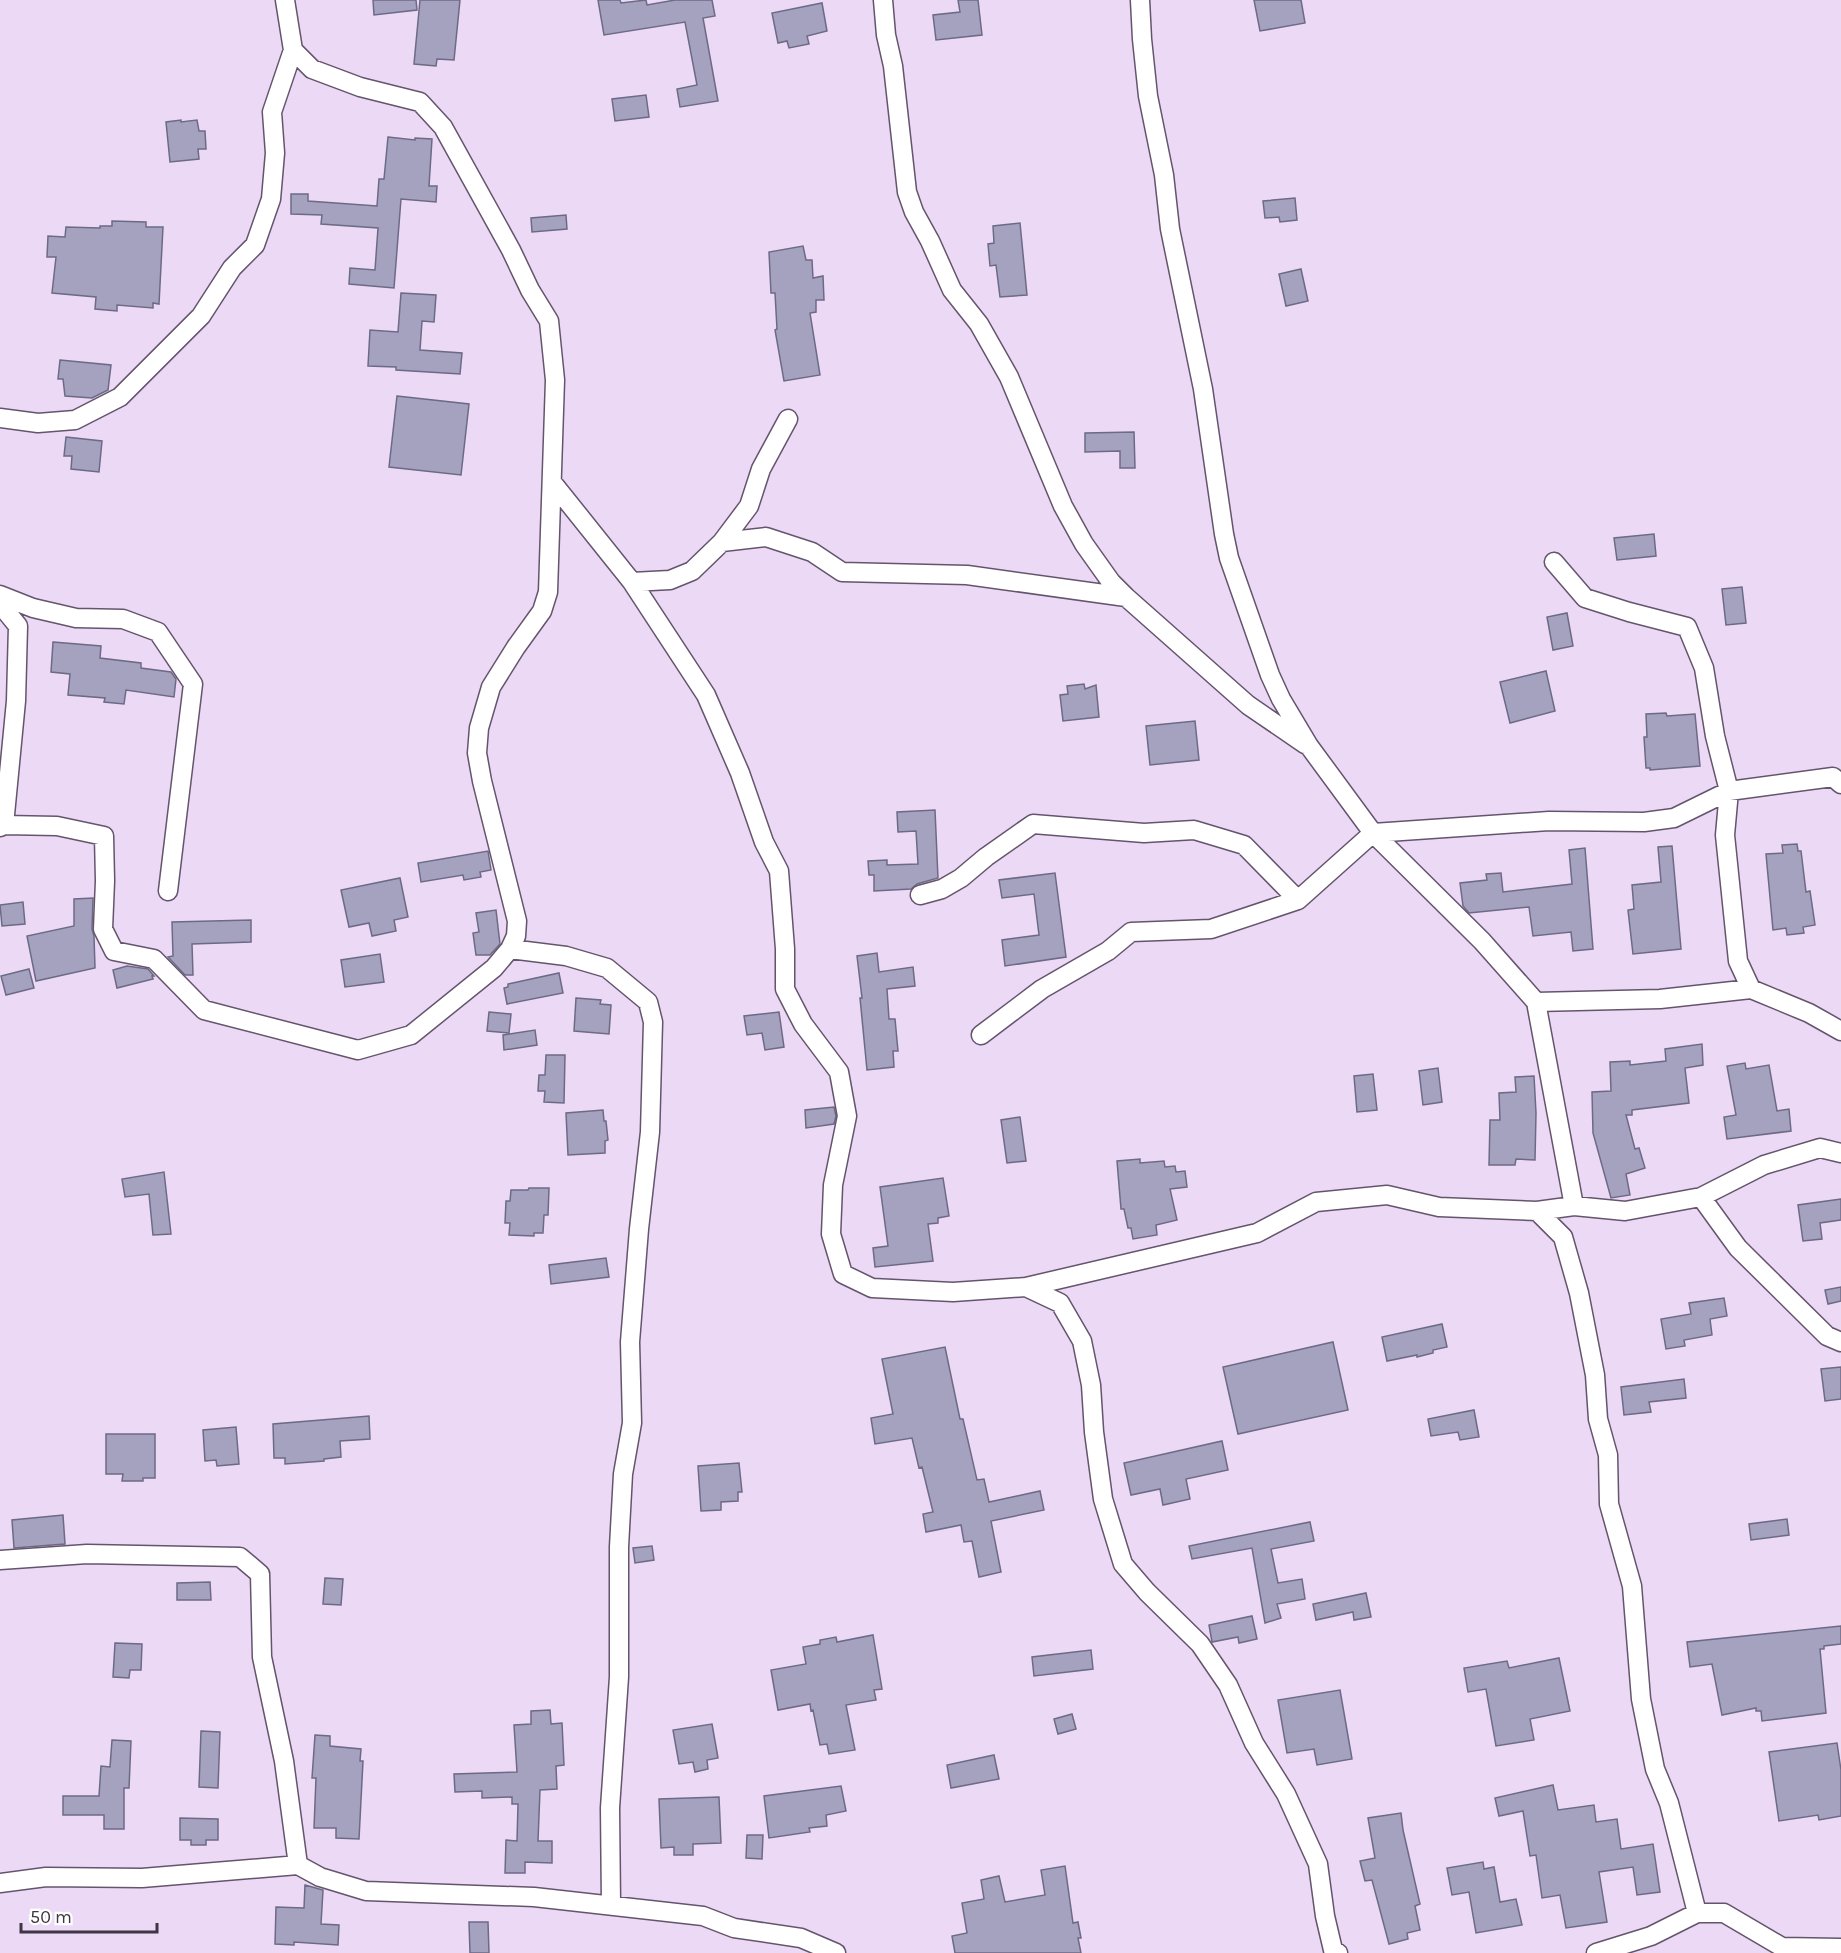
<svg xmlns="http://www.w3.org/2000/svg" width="1841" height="1953" font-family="Karla,sans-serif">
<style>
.building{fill:#a5a2c0;stroke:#6d6a86;stroke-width:1.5}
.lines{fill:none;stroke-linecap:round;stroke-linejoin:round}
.minor-casing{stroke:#64546c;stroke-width:21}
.minor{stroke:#fff;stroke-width:18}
</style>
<rect width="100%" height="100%" fill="#ecd9f5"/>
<path class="building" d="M373 0H416L417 10 374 15Z
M420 0H460L454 60 437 59 436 66 414 64Z
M598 0H620L621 3 646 0 647 5 675 0H712L715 16 703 18 718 101 680 107 677 89 697 85 685 22 604 35Z
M958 0H978L982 35 936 40 933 15 960 12Z
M1254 0H1301L1305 23 1260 31Z
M822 3 827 31 807 36 809 44 789 48 787 41 778 43 772 13Z
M646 95 649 117 615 121 612 99Z
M181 120V122L197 120 199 131H205L206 149H198L199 159 170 162 166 122Z
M388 137 415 140V138L432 139 429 186H437L436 202 401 199 394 288 349 284 350 268 375 270 378 228 321 224 322 215 291 214V194H308V201L377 206 379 179H384Z
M1295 198 1297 220 1280 222 1279 217 1265 218 1263 201Z
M566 215 567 229 532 232 531 218Z
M112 221 146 222V227H163L159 304 153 303V308L117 305V311L95 309 96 297 52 293 56 257H47L48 236 65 237 66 227 100 228V226H112Z
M1020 223 1027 295 1000 297 996 265 990 266 988 244 994 243 993 226Z
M803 246 806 260H812L813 278 823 276 824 300H816V312L810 313 820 375 784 381 775 330 777 329 775 293H771L769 252Z
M1301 269 1308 301 1286 306 1279 274Z
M401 293 436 295 434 322 422 321 420 350 462 353 460 374 396 370V367L368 366 370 330 398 332Z
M60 360 111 365 108 390 92 398 65 396 63 379H58Z
M397 396 469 404 461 475 389 467Z
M1134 432 1135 468H1120V451L1085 452V433Z
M66 437 102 441 99 472 71 469 72 456H64Z
M1654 534 1656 556 1617 560 1614 538Z
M1742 587 1746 623 1726 625 1722 589Z
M1567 613 1573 646 1553 650 1547 617Z
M53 642 101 646 100 658 141 663V668L171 672 176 679 174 697 126 690 124 704 104 702 105 698 68 695 70 674 51 672Z
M1546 671 1555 711 1510 723 1500 682Z
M1084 684 1085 689 1096 685 1099 717 1063 721 1060 695 1068 694 1067 686Z
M1666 713 1667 716 1695 714 1700 766 1650 770V768H1646L1644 737H1647L1646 714Z
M1195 721 1199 760 1150 765 1146 726Z
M935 810 938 878 917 884 911 889 874 891V875H869L868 861 887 860V865L918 864 916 831 898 832 897 812Z
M1797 844 1798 851H1801L1806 892 1810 891 1815 925 1803 927 1804 933 1787 935 1786 928 1773 930 1766 854 1783 853 1782 845Z
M1672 846 1681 949 1633 954 1628 910 1634 909 1632 885 1661 882 1658 847Z
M1585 848 1593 949 1573 951 1571 932 1533 936 1529 907 1469 913 1463 906 1460 883 1487 880 1486 874 1501 873 1503 892 1572 884 1569 850Z
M488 851 491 870 480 872 481 877 464 880 463 875 421 882 418 863Z
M1055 873 1066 957 1005 966 1002 940 1039 935 1034 894 1002 898 999 880Z
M400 878 408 917 394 920 396 931 372 936 369 923 349 927 341 890Z
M93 898 92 929 94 936 95 968 36 981 27 936 74 926V899Z
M23 902 25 924 2 926 0 905Z
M496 910 500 944 490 955H476L473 933 479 932 476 913Z
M251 920V942L192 944 193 975H185L168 957 173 956 172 922Z
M877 953 879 972 913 967 915 986 887 989 889 1019H895L898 1051H893L894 1067 867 1070 860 998H862L857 956Z
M380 954 384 982 345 987 341 960Z
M127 966 148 969 154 976H152L153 979 117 988 113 970Z
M29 969 34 988 6 995 1 976Z
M559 973 563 993 507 1004 504 988 508 987V984Z
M576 998 601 1000 600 1004 611 1005 609 1034 574 1031Z
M489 1012 511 1014 509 1033 487 1031Z
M779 1012 784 1047 765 1050 762 1033 747 1035 744 1016Z
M535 1030 537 1045 504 1050 503 1035Z
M1702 1044 1703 1065 1685 1068 1689 1103 1632 1110V1115H1626L1635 1149 1639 1148 1645 1168 1626 1174 1630 1195 1611 1198 1593 1133 1592 1092 1611 1091 1610 1062 1630 1061V1065L1666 1061 1665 1049Z
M546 1055H565L564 1103 544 1102 545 1091H538L539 1075H545Z
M1745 1063 1746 1069 1769 1065 1777 1111 1789 1109 1791 1131 1727 1139 1724 1117 1736 1115 1727 1066Z
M1438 1068 1442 1102 1423 1105 1419 1071Z
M1373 1074 1377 1110 1357 1112 1354 1076Z
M1534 1076 1536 1113 1535 1160 1516 1159 1515 1165H1489L1490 1120H1500L1499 1093 1516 1092 1515 1077Z
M834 1107 836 1116 834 1124 806 1128 805 1110Z
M603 1110 604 1121H606L608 1140 605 1141V1153L568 1155 566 1113Z
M1020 1117 1026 1161 1007 1163 1001 1120Z
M1140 1159V1163L1164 1161 1165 1167 1175 1166 1176 1172 1185 1171 1187 1187 1170 1189 1177 1220 1156 1225 1157 1235 1133 1239 1131 1228H1128L1124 1209H1121L1117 1161Z
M164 1172 171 1234 153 1235 149 1194 125 1197 122 1179Z
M943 1178 949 1216 938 1218V1223L928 1224 933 1261 875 1267 873 1248 888 1246 880 1187Z
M529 1188H549L548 1215H544L543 1233H534V1236L509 1235 510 1223H505L506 1201H510L511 1190H528Z
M1841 1199V1220L1820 1223 1822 1239 1803 1241 1798 1205Z
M606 1258 609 1277 551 1284 549 1265Z
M1841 1287V1301L1828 1304 1825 1290Z
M1724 1298 1727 1316 1710 1319 1712 1335 1684 1340 1685 1346 1666 1349 1661 1319 1691 1314 1689 1303Z
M1442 1324 1447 1347 1433 1350V1353L1417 1357V1355L1387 1361 1382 1337Z
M1333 1342 1348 1410 1238 1434 1223 1367Z
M945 1347 960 1419H963L977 1480 984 1479 989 1502 1040 1491 1044 1510 991 1521 1001 1572 979 1577 972 1541 964 1542 961 1525 926 1532 923 1514 933 1512 922 1467 919 1468 912 1438 875 1444 871 1418 893 1414 882 1359Z
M1841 1367V1399L1825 1401 1821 1369Z
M1684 1379 1686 1398 1649 1402 1651 1412 1624 1415 1621 1387Z
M1474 1410 1479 1437 1460 1440 1458 1432 1431 1436 1428 1419Z
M369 1416 370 1439 340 1441 341 1457 324 1459V1461L285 1464V1458H274L273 1424Z
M236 1427 239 1464 217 1466 216 1460 205 1461 203 1430Z
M106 1434H155V1478H143V1481H122L123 1474H106Z
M1222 1441 1228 1470 1186 1479 1190 1499 1163 1505 1160 1489 1131 1495 1124 1463Z
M739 1463 742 1492H738V1501L721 1502V1510L701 1511 698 1466Z
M63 1515 65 1544 14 1548 12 1520Z
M1787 1519 1789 1535 1751 1540 1749 1524Z
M1310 1522 1314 1541 1271 1549 1278 1583 1302 1579 1305 1599 1277 1604 1281 1618 1265 1623 1252 1548 1192 1559 1189 1546Z
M652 1546 654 1560 635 1563 633 1548Z
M325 1578 343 1579 341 1605 323 1604Z
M210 1582 211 1600H177V1583Z
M1366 1593 1371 1617 1354 1620 1353 1612 1316 1620 1313 1604Z
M1252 1616 1257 1639 1239 1643 1238 1637 1212 1642 1209 1625Z
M1841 1626V1644L1824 1646V1649H1820L1826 1713 1762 1721 1761 1711H1756V1708L1722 1715 1712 1664 1690 1667 1687 1642Z
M873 1635 882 1689 874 1690 876 1700 846 1705 855 1750 829 1754 827 1744 820 1745 813 1710 811 1711 810 1704 778 1710 771 1670 806 1664 803 1647 820 1644V1640L836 1637 837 1642Z
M115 1643 142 1644 141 1670H130L129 1678 113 1677Z
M1091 1650 1093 1669 1034 1676 1032 1657Z
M1559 1658 1570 1711 1530 1719 1534 1740 1496 1746 1486 1689 1468 1692 1464 1668 1507 1661 1509 1668Z
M1340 1690 1352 1759 1317 1765 1314 1749 1287 1753 1278 1700Z
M550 1710 551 1724 562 1723 564 1765 556 1766 557 1789 540 1790 538 1841H552V1863L525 1862V1873H505L506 1840 517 1841 518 1804H512V1797L482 1798V1791L455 1792 454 1774 517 1772 514 1725 531 1724V1711Z
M1072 1714 1076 1729 1058 1734 1054 1719Z
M712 1724 718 1758 707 1760 708 1769 695 1772 693 1762 679 1764 673 1730Z
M201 1731 220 1732 218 1788 199 1787Z
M315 1735 330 1736V1746L361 1749 360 1761H363L359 1839 336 1838V1828H314L316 1778H312Z
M112 1740 131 1741 129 1788H124V1829H104V1815H63V1796H99L101 1766 110 1767Z
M1837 1743 1841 1770V1816L1819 1820 1818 1815 1779 1821 1769 1752Z
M994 1755 999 1779 951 1788 947 1765Z
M1553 1785 1558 1810 1594 1805 1596 1822 1617 1819 1621 1849 1653 1844 1660 1892 1637 1895 1633 1867 1599 1872 1607 1922 1566 1928 1560 1895 1542 1898 1536 1855 1530 1856 1523 1811 1499 1816 1495 1798Z
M841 1786 846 1811 826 1815 827 1826 809 1828 810 1832 769 1838 764 1796Z
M719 1797 721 1843 693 1844V1855H674V1847L661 1848 659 1799Z
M1401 1813 1403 1830 1420 1904 1415 1906 1420 1930 1407 1933 1408 1939 1389 1944 1372 1880 1365 1881 1360 1861 1375 1858 1368 1818Z
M180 1818 218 1819V1840H206V1845H191V1840H180Z
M747 1835H763L762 1859 746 1858Z
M1483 1862 1484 1869 1494 1867 1500 1902 1516 1899 1522 1925 1476 1933 1469 1892 1452 1895 1447 1868Z
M1065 1866 1073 1923 1078 1922 1081 1938H1078L1081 1953H955L952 1936 967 1933 962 1903 984 1899 981 1880 999 1876 1005 1902 1045 1895 1041 1870Z
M305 1885 323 1890 321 1924 339 1925 338 1945 294 1942V1945L275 1944 276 1907 304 1908Z
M469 1922H488L489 1953H470Z"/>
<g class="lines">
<defs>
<path id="minor" d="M883 0 886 35 893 66 907 192 914 212 930 241 952 290 979 324 1009 377 1063 506 1084 544 1111 582 1126 597 1248 705 1305 744
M1140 0 1142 39 1148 96 1164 175 1170 229 1203 389 1224 534 1229 558 1270 675 1281 699 1309 746 1373 833 1482 941 1536 1002 1574 1206 1625 1211 1701 1197 1738 1248 1827 1336 1841 1342
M0 418 38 423 75 420 120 397 201 316 232 268 255 245 271 199 275 153 272 112 293 50
M552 482 632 582 706 695 740 773 764 842 779 871 785 949V989L803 1024 839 1072 847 1116 833 1185 831 1234 843 1274 872 1288 953 1292 1026 1287 1060 1303 1082 1341 1091 1385 1094 1432 1103 1499 1123 1564 1147 1592 1200 1644 1228 1685 1254 1743 1286 1794 1318 1864 1325 1916 1333 1950 1338 1953
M722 542 749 506 761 469 788 419
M1554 562 1585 598 1629 612 1687 627 1704 668 1715 736 1729 791 1725 835 1738 961 1751 989 1809 1013 1841 1031
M632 582 670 580 692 571 722 542 766 537 812 552 842 572 967 575 1126 597
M0 595 33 608 76 618 123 619 158 632 193 684 168 891
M0 604 18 626 16 701 4 825 0 827
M4 825 57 826 104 836 105 881 103 929 114 951 154 959 204 1010 358 1050 411 1035 494 968 510 949 516 936 517 921 482 781 477 753 479 728 491 687 516 647 542 611 548 592 555 380 549 321 530 290 511 250 443 127 420 102 360 87 312 69 293 50 285 0
M920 895 942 889 961 878 986 857 1033 824 1144 833 1194 830 1244 845 1298 900
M510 949 566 956 607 968 648 1002 653 1022 650 1132 639 1229 630 1342 632 1423 623 1474 619 1547V1677L610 1808 611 1905
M1536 1002 1660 999 1751 989
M981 1035 1042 989 1108 951 1131 932 1211 929 1298 900 1373 833 1549 821 1644 822 1674 818 1729 791 1833 777 1841 784
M1701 1197 1764 1165 1820 1148 1841 1153
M1537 1211 1563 1237 1579 1293 1595 1375 1598 1419 1608 1455 1609 1504 1632 1586 1641 1699 1655 1769 1669 1803 1697 1913
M1026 1287 1257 1233 1316 1202 1387 1195 1439 1207 1537 1211 1574 1206
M0 1560 87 1554 240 1557 260 1574 262 1657 284 1761 298 1865
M0 1883 46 1877 142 1878 298 1865 320 1877 366 1891 534 1897 703 1916 734 1928 801 1938 836 1953
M1596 1953 1651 1936 1697 1913H1724L1782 1947 1841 1948"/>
</defs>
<use href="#minor" class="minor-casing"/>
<use href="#minor" class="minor"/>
</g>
<path d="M21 1923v9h136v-9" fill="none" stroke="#3e3742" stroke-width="3"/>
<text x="30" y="1923" font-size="18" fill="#3e3742" stroke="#ffffff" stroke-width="4.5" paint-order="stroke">50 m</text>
</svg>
